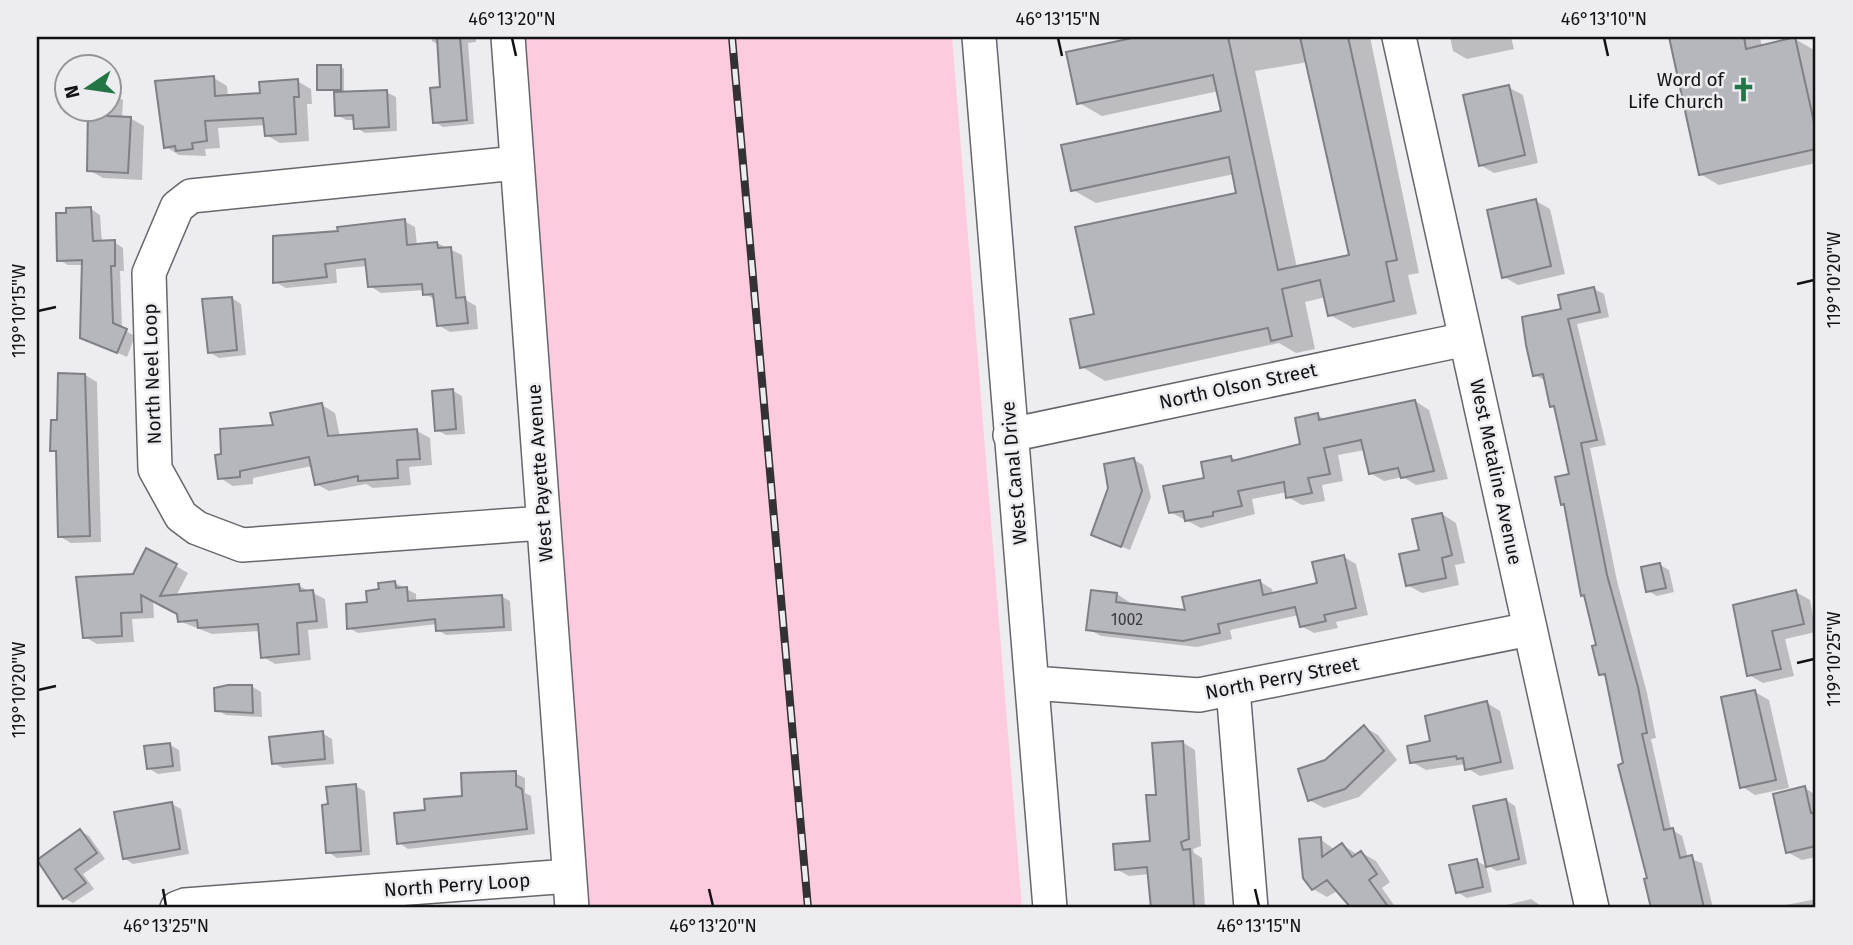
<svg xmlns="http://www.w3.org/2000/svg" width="1853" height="945" font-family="'Fira Sans',sans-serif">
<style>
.green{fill:#fdcadf}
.shadow{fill:#0003;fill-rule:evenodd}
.building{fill:#b5b7bc;stroke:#7e8084;stroke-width:2}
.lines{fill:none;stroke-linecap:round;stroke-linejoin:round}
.minor-casing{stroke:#67666b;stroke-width:36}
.minor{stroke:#fff;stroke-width:33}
.rail-casing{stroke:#323133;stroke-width:8}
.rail{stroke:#edecf0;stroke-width:5;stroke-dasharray:16;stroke-linecap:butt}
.ticks{fill:none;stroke:#121113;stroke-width:2.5}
.labels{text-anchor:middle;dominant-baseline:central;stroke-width:5;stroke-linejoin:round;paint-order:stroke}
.number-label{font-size:16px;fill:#3b3a3d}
.poi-label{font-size:19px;fill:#121113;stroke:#edecf0;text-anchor:end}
.street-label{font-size:19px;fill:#121113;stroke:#edecf0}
.neatline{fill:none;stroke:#121113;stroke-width:2.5}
.ticks-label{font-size:18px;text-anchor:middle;fill:#121113}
</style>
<rect width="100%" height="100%" fill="#edecf0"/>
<path class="green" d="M516 37H952L1022 908H586Z"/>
<path class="shadow" d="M431 37H476V42L468 43 474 124 443 127 435 122 442 89 439 45 432 41Z
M1146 37H1370L1419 273 1408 275 1417 314 1353 328 1330 315 1326 297 1305 302 1315 349 1296 353 1279 343 1105 381 1082 367 1096 315 1238 194 1234 174 1096 203 1073 190 1223 112 1219 91 1102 116 1079 103 1068 53ZM1308 62 1351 256 1297 268 1255 71Z
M1450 37H1511L1514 49 1467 59 1453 51Z
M1671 37H1760L1762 47 1795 39 1814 50 1816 163 1719 185 1700 174Z
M340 66 344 69V94L386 92 396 97 397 131 365 133 355 127V120H346L337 115 335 91 319 89Z
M214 78 227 86 228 97 262 95 297 81 311 89 312 104H307L309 141 280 143 266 135V125L218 128 220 148 205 149 206 156 179 155 166 147Z
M1508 87 1523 95 1538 163 1494 173 1480 165Z
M109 92 123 100 122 118H130L144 126 142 180 103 178 89 170 90 121 82 117V108H108Z
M1536 201 1550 209 1565 274 1518 285 1504 277Z
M91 209 100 215 102 243 114 242 123 248 124 271H120L122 329 135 336 127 357 82 337 83 265H68L59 260Z
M404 221 415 227 417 245 437 243 462 255 466 300 476 306 478 329 450 332 438 325 436 300 425 294V290L381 293 370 286 368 266 336 269 337 283 286 288 275 282 339 233Z
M1594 289 1604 294 1609 317 1577 324 1606 445 1590 448 1617 581 1647 693 1656 738 1651 739 1671 829 1682 836 1688 858 1702 863 1713 908H1656L1607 678 1600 674 1599 647 1583 595 1566 505 1563 504 1571 476 1557 409 1552 406 1544 380 1535 375 1563 310Z
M232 298 241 304 246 355 219 358 209 352Z
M85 375 97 382 101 542 71 543 59 536 58 454 52 450 59 422Z
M453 391 462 396 465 434 446 435 437 430Z
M1415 401 1429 410 1448 479 1416 485 1403 477 1384 481 1370 473 1365 450 1338 455 1343 481 1322 485 1325 501 1302 505 1288 497 1287 492 1252 499 1255 514 1201 528 1170 512 1231 457 1237 461 1302 445 1317 415 1327 420Z
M322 405 335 413 340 437 417 431 430 438 432 465 409 467 411 485 373 488 366 484 329 491 316 484 312 466 253 478V484L233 486 220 478 275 426Z
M1134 460 1143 465 1151 497 1130 550 1102 539Z
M1442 514 1456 523 1465 563 1455 565 1459 585 1422 593 1407 585 1421 552Z
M1344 557 1356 564 1368 615 1336 622 1338 628 1314 633 1301 626 1299 615 1230 630 1232 639 1197 647 1101 636 1088 629 1117 594 1129 602V605L1187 612 1259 581 1272 589 1273 594 1319 584Z
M1660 565 1669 570 1674 592 1657 596 1648 591Z
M176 566 188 573 176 596 299 586 325 599 328 628 308 630 311 660 275 664 263 657 261 631 212 634 179 621V614L153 600 154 618 132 619 134 642 97 644 85 637 134 575Z
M395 583 416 594V602L501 596 510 601 512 631 446 635 438 630 437 624 358 633 349 628 381 591Z
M1796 592 1810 600 1816 632 1785 639 1794 676 1763 683 1749 675 1735 607Z
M251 686 261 692 262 717 226 715 217 710Z
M1755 692 1769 700 1789 788 1755 795 1741 786Z
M1487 703 1500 711 1514 769 1480 776 1467 768 1466 764 1426 770 1412 762 1432 742Z
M1364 727 1378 735 1397 760 1359 797 1324 808 1309 800 1326 762Z
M322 733 332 739 334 764 283 768 274 763Z
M1182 742 1195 750 1201 846 1193 849 1194 853 1202 858 1205 908H1152L1150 874 1129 876 1116 869 1151 842 1158 796Z
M170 745 179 750 181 771 158 774 148 768Z
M515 773 525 778V793L531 796 535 834 408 849 399 843 463 797Z
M355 786 365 791 370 855 337 858 328 852Z
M1805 788 1816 795V857L1802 860 1787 852Z
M1506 800 1515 806 1527 864 1497 871 1487 865Z
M172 804 181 809 189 854 133 864 124 858Z
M80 831 89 836 105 859 83 874 94 889 73 903 64 898 38 862Z
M1320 839 1335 850 1343 845 1358 855 1362 853 1376 861 1390 882 1382 888 1396 908H1353L1337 891 1327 897 1313 889Z
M1477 861 1486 866 1492 892 1467 898 1457 892Z
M1531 899 1544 908H1498V907Z
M1816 899V908H1787L1786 905Z"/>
<path class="building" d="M437 37H460L467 120 433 123 430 88 440 87Z
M1137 37H1228L1278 270 1349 255 1300 37H1348L1397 260 1386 262 1394 301 1328 316 1320 280 1282 289 1292 336 1271 341 1268 328 1080 368 1070 319 1094 314 1075 227 1236 193 1229 157 1071 191 1061 145 1221 111 1213 75 1077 104 1066 52Z
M1669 37H1744L1746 49 1795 37 1816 131V149L1699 175Z
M317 65H341V90H317Z
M214 76 215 96 260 93 259 82 298 79 299 97H294L296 134 265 136 263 118 205 121 207 141 192 143 193 149 176 151 175 146 164 148 155 81Z
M1509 85 1525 155 1479 166 1463 95Z
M387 90 389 127 354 129 353 115 335 116 334 92Z
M88 108H109L108 116 131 117 128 173 87 171Z
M1536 199 1551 266 1502 278 1487 210Z
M91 207 93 241 115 240V266H111L113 323 127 329 117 353 80 338 82 260 57 261 56 213H66V208Z
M405 219 407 245 437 242 438 248 451 247 456 298 465 297 468 323 437 326 433 294 423 295 422 284 368 287 365 259 325 264 327 277 273 283V236L338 231 337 227Z
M1594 287 1600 312 1568 319 1597 440 1581 443 1607 575 1638 687 1647 733 1642 734 1664 830 1673 828 1680 858 1692 855 1704 908H1651L1644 879 1647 878 1618 765 1623 763 1605 674 1599 675 1592 646 1596 645 1584 595 1581 596 1564 504 1561 505 1555 477 1569 474 1554 406 1550 407 1543 374 1533 376 1526 345 1522 317 1561 309 1558 295Z
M232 297 237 350 208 353 202 299Z
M58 373 85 374 90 536 58 537 56 451H50L51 420H57Z
M453 389 456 429 435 431 432 391Z
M1415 400 1434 471 1401 478 1398 468 1369 474 1361 440 1324 448 1330 474 1308 478 1312 493 1286 498 1284 482 1238 491 1242 506 1213 512V516L1185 521 1183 511 1169 513 1163 486 1204 478 1201 462 1231 456 1232 461 1300 444 1295 418 1318 413 1319 420Z
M322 403 328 436 417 429 420 459 397 460 398 478 358 481V476L315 485 309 457 240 471V477L218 479 215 455 221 454 220 429 273 425 270 413Z
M1134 458 1142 491 1121 547 1091 535 1108 488 1104 464Z
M1442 513 1452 555 1442 558 1446 578 1406 586 1399 554 1419 550 1412 519Z
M146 548 177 564 160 596 299 584 300 591 313 590 317 621 297 623 299 654 261 658 258 624 198 628 197 620 178 622 177 614 141 595 142 612 121 613 122 636 83 638 76 577 133 574Z
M1344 555 1356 608 1324 615 1326 621 1300 627 1295 607 1218 624 1220 633 1183 641 1086 630 1091 590 1117 593 1116 602 1185 610 1182 597 1260 580 1263 595 1317 583 1312 562Z
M1660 563 1666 588 1646 592 1641 567Z
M395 581 396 588 407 587 408 601 502 595 504 627 436 631 435 619 347 629 346 604 367 602 366 591 379 589 378 583Z
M1796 590 1804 624 1772 631 1781 669 1747 676 1733 605Z
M228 685H252L253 713 215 711 214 688Z
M1755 690 1776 780 1740 788 1721 697Z
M1487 701 1501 762 1465 770 1463 758 1457 759 1456 756 1410 763 1407 746 1430 741 1425 716Z
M1364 725 1384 751 1345 789 1308 801 1298 769 1325 760Z
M323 731 325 759 272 764 269 737Z
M1183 741 1189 839 1181 842 1183 850 1190 849 1194 908H1151L1147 867 1115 870 1113 844 1150 841 1146 795H1156L1152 743Z
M170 743 173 766 147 769 144 746Z
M516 771V786L522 789 527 829 397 844 394 813 425 810 424 799 462 796 461 773Z
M356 784 361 851 326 853 322 805 328 804 326 787Z
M1805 786 1811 813 1816 812V846L1786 853 1773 794Z
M1506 799 1519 859 1486 867 1473 806Z
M172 802 180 849 123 859 114 812Z
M80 829 97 853 75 869 86 883 63 899 37 860Z
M1321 837 1322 857 1342 843 1352 857 1361 851 1377 874 1369 880 1389 908H1351L1327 880 1312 890 1303 878 1299 839Z
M1477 859 1483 887 1456 893 1449 865Z"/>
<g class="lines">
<defs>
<path id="minor" d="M508 37 572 908
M979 37 1050 908
M1399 37 1592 908
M517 163 191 196 177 207 149 273 155 469 181 516 197 528 242 545 543 523
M1010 435 1466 339
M1032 683 1199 695 1530 629
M1233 689 1251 908
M177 908 185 905 569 876"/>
</defs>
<use href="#minor" class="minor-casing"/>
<use href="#minor" class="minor"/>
<defs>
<path id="rail" d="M732 37 808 908"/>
</defs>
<use href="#rail" class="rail-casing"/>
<use href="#rail" class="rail"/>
</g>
<path class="ticks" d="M512 38 516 56M1058 38 1062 56M1604 38 1608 56M1797 284 1814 280M38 311 56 307M1797 663 1814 659M38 690 56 686M163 889 166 906M709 889 713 906M1255 889 1259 906"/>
<defs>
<symbol id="church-bare" viewBox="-9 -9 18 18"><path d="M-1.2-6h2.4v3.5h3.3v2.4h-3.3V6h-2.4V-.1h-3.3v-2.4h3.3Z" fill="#247546" stroke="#edecf0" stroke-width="2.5" paint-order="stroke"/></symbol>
</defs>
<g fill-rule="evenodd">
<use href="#church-bare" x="1726" y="72" width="35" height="35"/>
</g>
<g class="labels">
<g class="number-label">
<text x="1127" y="619">1002</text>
</g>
<g class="poi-label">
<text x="1724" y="79">Word of<tspan x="1724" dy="22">Life Church</tspan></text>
</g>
<g class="street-label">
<text transform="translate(152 374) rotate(-92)">North Neel Loop</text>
<text transform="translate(1238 386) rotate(-12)">North Olson Street</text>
<text transform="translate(1496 472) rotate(78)">West Metaline Avenue</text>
<text transform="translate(540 473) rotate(-94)">West Payette Avenue</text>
<text transform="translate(1014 473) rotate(-95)">West Canal Drive</text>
<text transform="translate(1282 678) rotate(-11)">North Perry Street</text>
<text transform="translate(457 885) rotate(-4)">North Perry Loop</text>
</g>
</g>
<rect width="1853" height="945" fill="none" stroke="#edecf0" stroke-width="77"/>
<g transform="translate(88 88) rotate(257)"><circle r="33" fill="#edecf0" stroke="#959498" stroke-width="2"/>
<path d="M0-5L12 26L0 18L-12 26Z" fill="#247546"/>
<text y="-10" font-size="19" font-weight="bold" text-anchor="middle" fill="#121113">N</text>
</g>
<rect x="38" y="38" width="1776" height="868" class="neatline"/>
<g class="ticks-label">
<text x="512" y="25">46°13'20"N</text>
<text x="1058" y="25">46°13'15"N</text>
<text x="1604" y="25">46°13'10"N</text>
<text transform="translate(1834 280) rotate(-90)" y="6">119°10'20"W</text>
<text transform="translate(19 311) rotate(-90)" y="6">119°10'15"W</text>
<text transform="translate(1834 659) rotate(-90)" y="6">119°10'25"W</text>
<text transform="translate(19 690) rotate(-90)" y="6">119°10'20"W</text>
<text x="166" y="932">46°13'25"N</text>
<text x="713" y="932">46°13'20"N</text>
<text x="1259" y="932">46°13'15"N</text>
</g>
</svg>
